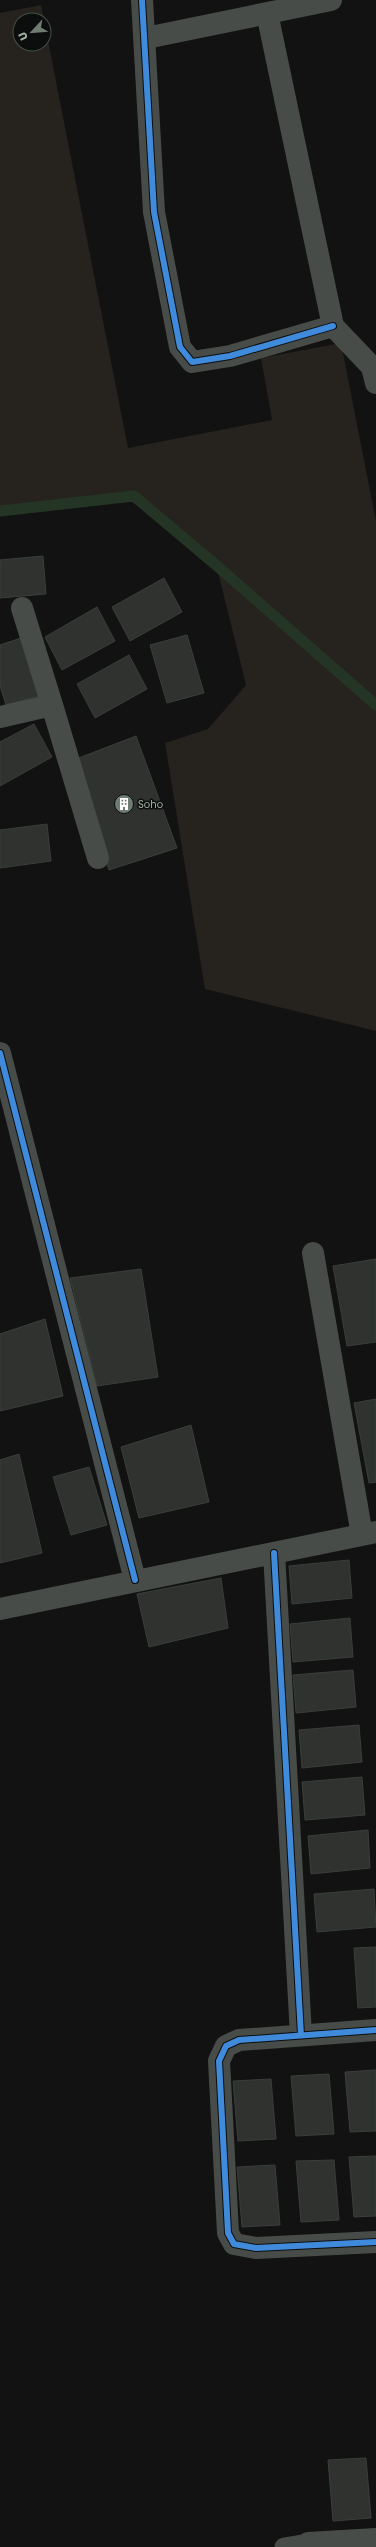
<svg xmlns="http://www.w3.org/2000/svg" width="376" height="2547" font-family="Poppins,sans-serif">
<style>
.green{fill:#26221d;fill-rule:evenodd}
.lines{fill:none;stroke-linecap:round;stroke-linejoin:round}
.stream{stroke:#253525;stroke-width:11}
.building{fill:#2f322f;stroke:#3a3f3b}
.service{stroke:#474c48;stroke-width:19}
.minor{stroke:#474c48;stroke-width:22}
.cycleway-casing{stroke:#0c0e0d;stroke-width:8}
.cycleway{stroke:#408adc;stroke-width:6}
.labels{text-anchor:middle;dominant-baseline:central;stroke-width:3;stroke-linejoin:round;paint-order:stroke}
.poi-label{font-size:10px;fill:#a1b5a5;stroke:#0c0e0d;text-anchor:start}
</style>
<rect width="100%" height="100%" fill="#121212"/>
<path class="green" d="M41 5 128 448 272 420 261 358 341 343 376 521V1031L205 989 165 743 208 729 246 685 216 564 134 496 0 511V13ZM20 20H44V44H20Z"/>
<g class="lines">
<path class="stream" d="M0 511 134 496 216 565 376 705"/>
</g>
<path class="building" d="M43 556 46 594 0 598V560Z
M164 578 182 612 130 641 112 607Z
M97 607 115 641 62 670 45 637Z
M187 635 204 693 167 703 150 645Z
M24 637 42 695 6 705 0 686V645Z
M129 655 147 689 95 718 77 684Z
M34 724 52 757 0 786V742Z
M136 736 177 848 109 870 71 761Z
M47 824 51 861 0 868V830Z
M376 1259V1342L347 1346 333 1266Z
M141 1269 158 1377 97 1386 70 1278Z
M45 1319 63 1396 0 1411V1334Z
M376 1399V1482L369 1483 354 1403Z
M191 1425 209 1502 139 1518 121 1447Z
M19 1454 42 1553 0 1563V1460Z
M89 1467 107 1525 71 1535 53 1477Z
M349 1560 352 1598 292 1604 289 1566Z
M221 1578 228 1628 149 1647 137 1594Z
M350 1618 353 1657 293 1662 290 1624Z
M353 1670 356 1707 296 1713 293 1675Z
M359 1725 362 1762 302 1768 299 1730Z
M362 1777 365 1815 305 1820 302 1782Z
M368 1830 370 1868 311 1874 308 1836Z
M374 1889 376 1927 317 1932 314 1894Z
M376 1947V2007L358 2008 354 1948Z
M376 2070V2131L350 2132 345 2072Z
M329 2074 334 2134 296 2136 291 2076Z
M271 2079 276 2139 238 2141 233 2081Z
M376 2156V2216L354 2217 349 2157Z
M334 2160 339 2220 301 2222 296 2161Z
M275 2165 280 2225 242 2227 237 2167Z
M366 2458 371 2518 333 2521 328 2460Z"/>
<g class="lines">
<path class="service" d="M284 2547 308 2543"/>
<path class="minor" d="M142 0 154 212 180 347 192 362 230 356 333 326
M267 13 333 326 372 367 376 383
M146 38 331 0
M22 608 52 705
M0 717 52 705 98 858
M0 1053 135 1580
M313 1253 362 1535
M274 1553 301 2035
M0 1609 376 1532
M376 2030 239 2040 226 2046 219 2061 228 2233 234 2244 256 2248 376 2242
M304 2547 308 2543 376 2539"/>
<defs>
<path id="cycleway" d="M142 0 154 212 180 347 192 362 230 356 333 326
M0 1053 135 1580
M274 1553 301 2035
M376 2030 239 2040 226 2046 219 2061 228 2233 234 2244 256 2248 376 2242"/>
</defs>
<use href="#cycleway" class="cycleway-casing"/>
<use href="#cycleway" class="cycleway"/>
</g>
<defs>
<symbol id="building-disc" viewBox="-11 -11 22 22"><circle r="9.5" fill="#6f7c72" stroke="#0c0e0d"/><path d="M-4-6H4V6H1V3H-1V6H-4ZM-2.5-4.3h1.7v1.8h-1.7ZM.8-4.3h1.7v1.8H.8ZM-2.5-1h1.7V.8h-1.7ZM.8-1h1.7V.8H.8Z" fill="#fff"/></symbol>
</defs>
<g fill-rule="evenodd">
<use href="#building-disc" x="113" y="793" width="22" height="22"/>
</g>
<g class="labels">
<g class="poi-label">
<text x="138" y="804">Soho</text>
</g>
</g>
<g transform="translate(32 32) rotate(244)"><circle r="19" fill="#0c0e0d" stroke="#48514a"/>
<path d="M0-3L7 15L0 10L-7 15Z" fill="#6f7c72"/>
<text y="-6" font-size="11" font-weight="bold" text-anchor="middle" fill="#a1b5a5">U</text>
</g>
</svg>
